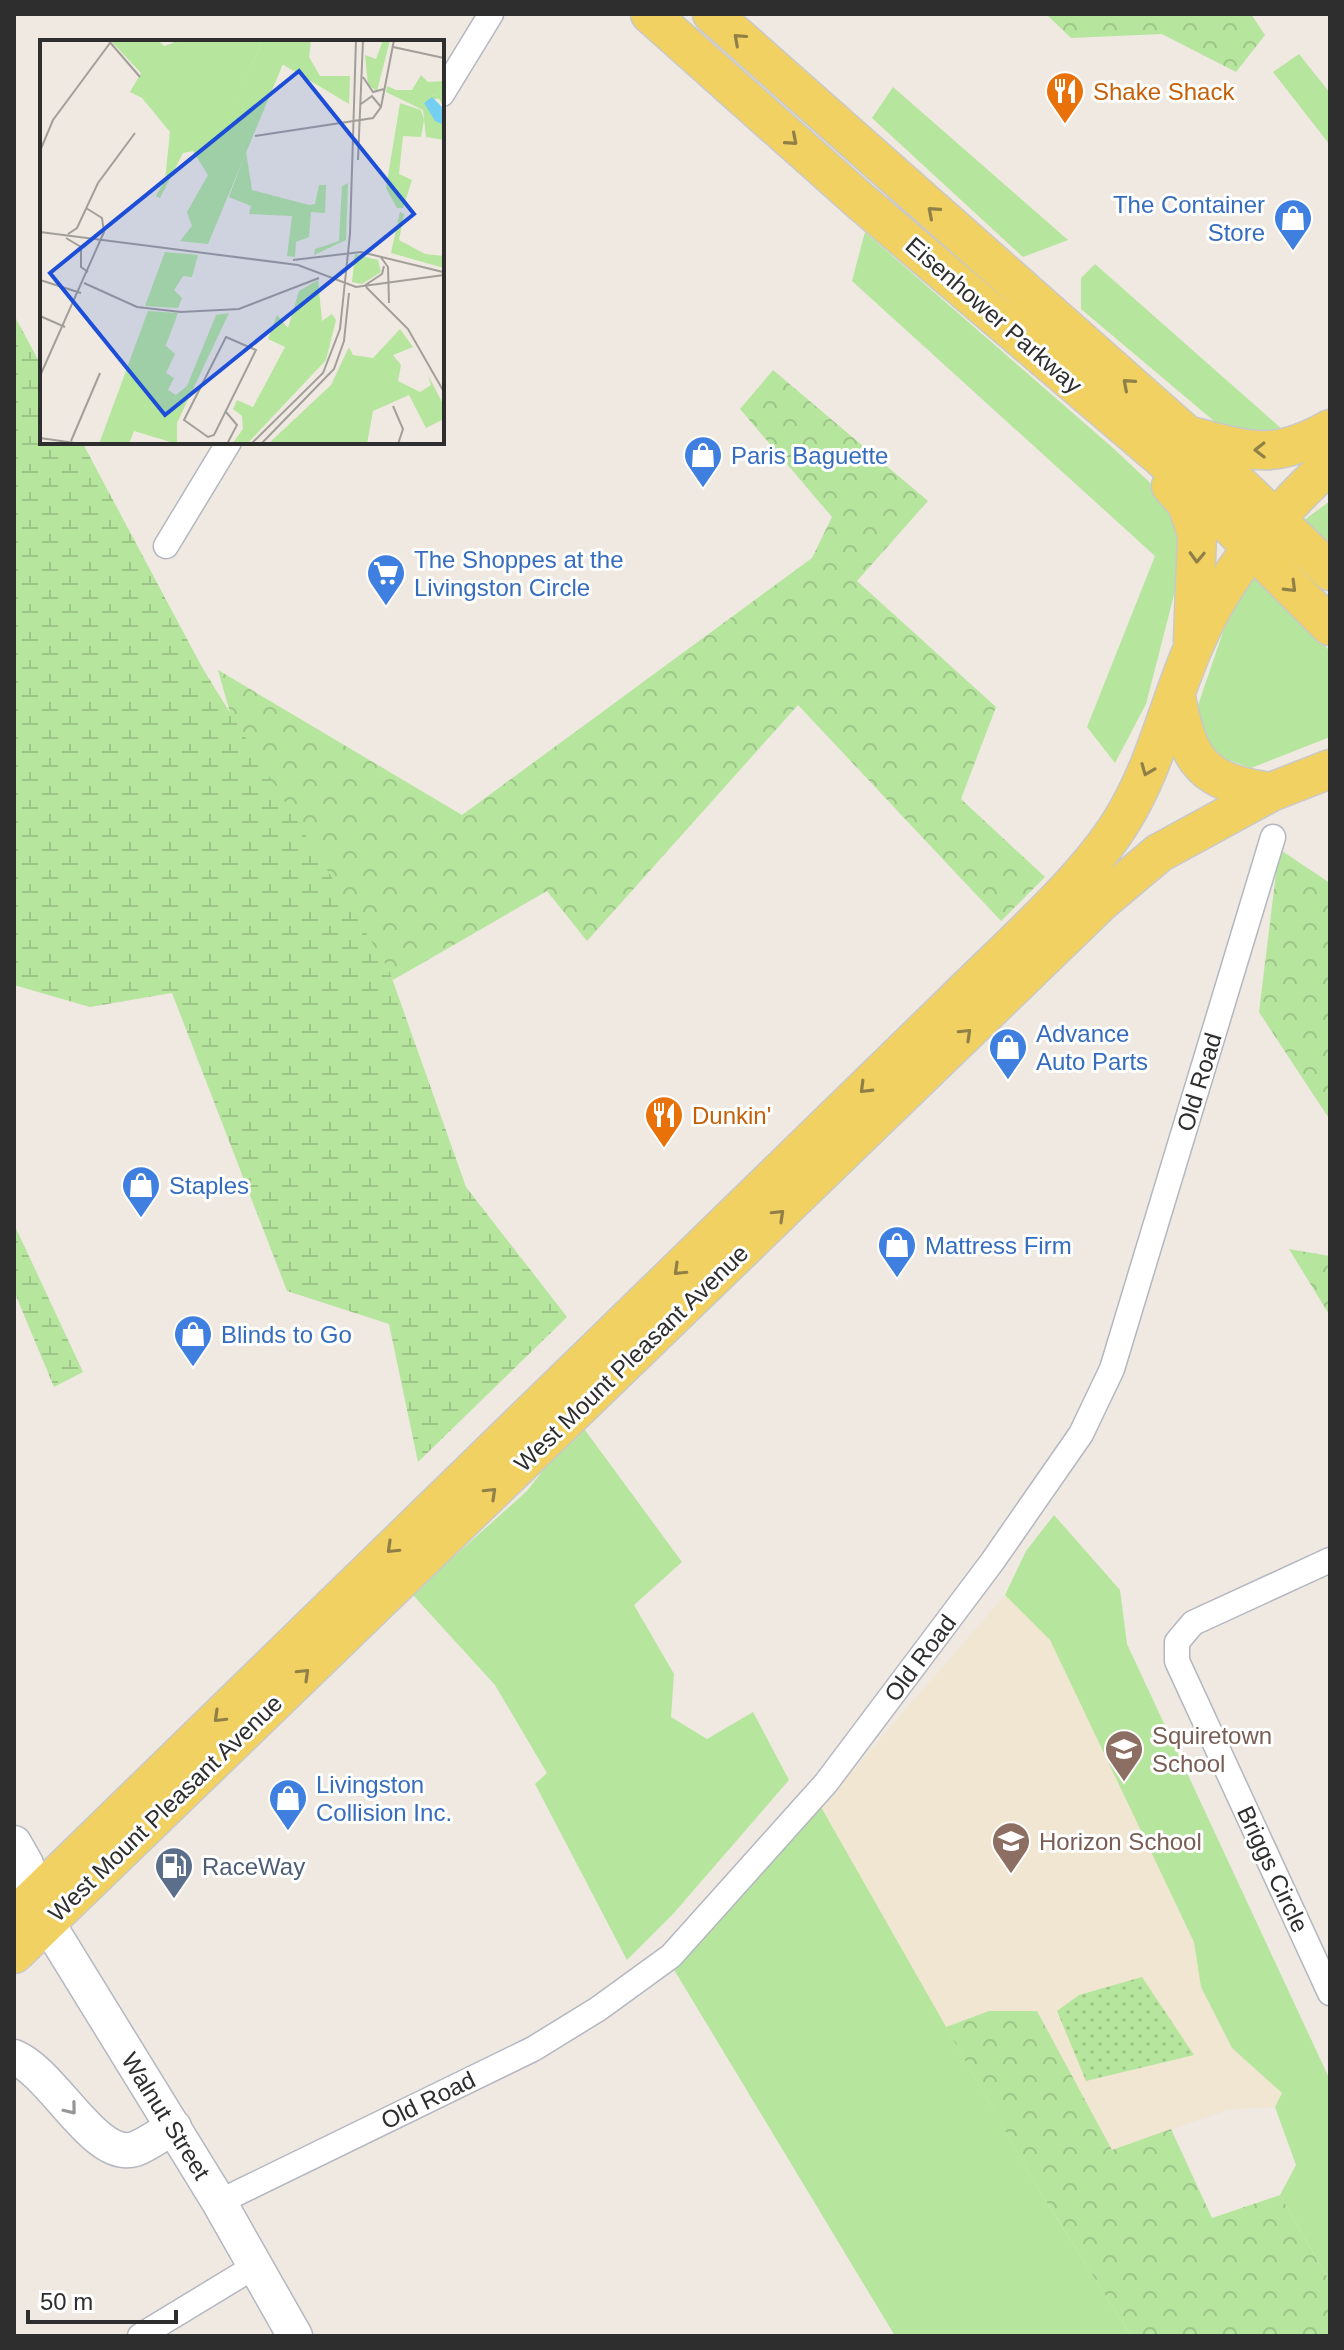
<svg xmlns="http://www.w3.org/2000/svg" width="1344" height="2350" font-family="Helvetica,sans-serif">
<style>
.education{fill:#f0e6d1}
.grass{fill:#b6e59e}
.forest{fill:url(#forest-crowns)}
.wetland{fill:url(#wetland-marsh)}
.park{fill:url(#park-dots)}
.lines{fill:none;stroke-linecap:round;stroke-linejoin:round}
.street-casing{stroke:#b4b7c1;stroke-width:27}
.secondary-casing{stroke:#b4b7c1;stroke-width:37}
.primary-casing{stroke:#c9c9c9;stroke-width:41}
.street{stroke:#fff;stroke-width:24}
.secondary{stroke:#fff;stroke-width:34}
.primary{stroke:#f2d163;stroke-width:38}
.oneway{stroke:#908048}
.oneway2{stroke:#969696}
.labels{text-anchor:middle;dominant-baseline:central;stroke-width:6;stroke-linejoin:round;paint-order:stroke}
.food-label{font-size:24px;fill:#c56008;stroke:#fff;text-anchor:start}
.shop-label{font-size:24px;fill:#366cbe;stroke:#fff;text-anchor:start}
.street-label{font-size:24px;fill:#2e2e2e;stroke:#fff}
.education-label{font-size:24px;fill:#785e54;stroke:#fff;text-anchor:start}
.service-label{font-size:24px;fill:#4e5e75;stroke:#fff;text-anchor:start}
.inset-road{fill:none;stroke:#a29e99;stroke-width:2}
.view{fill:#1d4ed8;fill-opacity:0.15;stroke:#1d4ed8;stroke-width:4}
.inset-edge{fill:none;stroke:#2e2e2e;stroke-width:4}
</style>
<defs>
<pattern id="forest-crowns" width="20" height="18" patternUnits="userSpaceOnUse" patternTransform="scale(2)"><rect width="20" height="18" fill="#b6e59e"/><path d="M2 6a3 3 0 1 1 6 0M12 15a3 3 0 1 1 6 0" fill="none" stroke="#9dc588"/></pattern>
<pattern id="wetland-marsh" width="20" height="14" patternUnits="userSpaceOnUse" patternTransform="scale(2)"><rect width="20" height="14" fill="#b6e59e"/><path d="M1 5h8M5 5V1M11 12h8M15 12V8" fill="none" stroke="#9dc588"/></pattern>
<pattern id="park-dots" width="8" height="8" patternUnits="userSpaceOnUse" patternTransform="scale(2)"><rect width="8" height="8" fill="#b6e59e"/><path d="M2 2h.1M6 6h.1" fill="none" stroke="#9dc588" stroke-width="1.8" stroke-linecap="round"/></pattern>
</defs>
<rect width="100%" height="100%" fill="#efe9e1"/>
<path class="education" d="M1005 1595 1050 1640 1194 1942 1201 1987 1232 2048 1282 2093 1275 2107 1230 2109 1112 2150 1037 2011H989L946 2027 821 1807Z"/>
<path class="grass" d="M1299 54 1330 93V145L1273 72Z
M893 87 1068 240 1023 257 872 118Z
M865 232 1113 448 1179 510 1185 552 1146 704 1115 763 1087 727 1155 556 852 281Z
M1095 264 1292 438 1227 432 1081 309V278Z
M1330 501V547L1303 521Z
M1254 574 1330 651V737L1251 768 1211 754 1196 711 1224 629Z
M582 1426 682 1562 634 1605 674 1674 671 1717 707 1739 753 1712 789 1780 673 1914 627 1960 535 1784 547 1773 495 1685 412 1594 527 1491 561 1447Z
M1054 1515 1120 1590 1127 1644 1330 2080V2282L1280 2195 1296 2165 1275 2107 1282 2093 1232 2048 1201 1987 1194 1942 1050 1640 1005 1595 1026 1551Z
M821 1807 1036 2185 1131 2336H895L673 1968Z"/>
<path class="forest" d="M1046 14H1251L1265 35 1236 72 1162 34 1071 38Z
M773 370 928 501 857 581 996 707 961 799 1045 877 1001 921 798 705 587 941 547 891 393 980 231 716 218 670 462 815 812 558 832 517 740 409Z
M1279 849 1330 883V1120L1259 1012Z
M1289 1249 1330 1256V1316Z
M989 2011H1037L1112 2150 1171 2129 1212 2218 1280 2195 1330 2282V2336H1131L1036 2185 946 2027Z"/>
<path class="wetland" d="M14 315 42 367V442H82L203 669 389 970 466 1187 567 1317 418 1462 389 1324 287 1291 172 993 90 1007 14 985Z
M14 1224 83 1372 54 1387 14 1291Z"/>
<path class="park" d="M1142 1977 1194 2055 1086 2081 1057 2011 1079 1995Z"/>
<g class="lines">
<defs>
<path id="street" d="M442 94 491 14
M166 546 229 442
M1330 1560 1193 1623 1177 1642V1661L1330 1993
M219 2202 533 2049 598 2009 671 1956 826 1783 992 1562 1081 1434 1112 1369 1273 837
M140 2336 257 2265"/>
<path id="secondary" d="M14 1843 26 1864 32 1898
M14 1881 32 1898 219 2202 295 2336
M14 2057C54 2073 95 2162 135 2149 148 2144 161 2134 174 2127"/>
<path id="primary" d="M650 14 859 200 1164 460 1330 626
M712 14 1187 435 1330 571
M1195 437C1252 452 1276 460 1330 429
M1171 486 1187 504 1197 535 1193 640
M1176 697C1188 763 1204 783 1271 792
M14 1917 956 1000C1007 949 1084 882 1121 822 1155 768 1168 706 1193 648 1222 578 1274 515 1330 464
M14 1954 1102 901 1159 853 1271 792 1330 769"/>
</defs>
<use href="#street" class="street-casing"/>
<use href="#secondary" class="secondary-casing"/>
<use href="#primary" class="primary-casing"/>
<use href="#street" class="street"/>
<use href="#secondary" class="secondary"/>
<use href="#primary" class="primary"/>
</g>
<defs><path id="oneway-chevron" d="M-2-3.5L2.5 0L-2 3.5" fill="none" stroke-width="1.6" stroke-linecap="round" stroke-linejoin="round" transform="scale(2)"/></defs>
<g class="oneway">
<use href="#oneway-chevron" transform="translate(739 39) rotate(-138)"/>
<use href="#oneway-chevron" transform="translate(792 140) rotate(41)"/>
<use href="#oneway-chevron" transform="translate(933 212) rotate(-139)"/>
<use href="#oneway-chevron" transform="translate(1128 384) rotate(-139)"/>
<use href="#oneway-chevron" transform="translate(1260 450) rotate(179)"/>
<use href="#oneway-chevron" transform="translate(1197 557) rotate(92)"/>
<use href="#oneway-chevron" transform="translate(1291 587) rotate(45)"/>
<use href="#oneway-chevron" transform="translate(1147 770) rotate(112)"/>
<use href="#oneway-chevron" transform="translate(966 1034) rotate(-44)"/>
<use href="#oneway-chevron" transform="translate(865 1088) rotate(135)"/>
<use href="#oneway-chevron" transform="translate(779 1215) rotate(-44)"/>
<use href="#oneway-chevron" transform="translate(679 1270) rotate(136)"/>
<use href="#oneway-chevron" transform="translate(491 1493) rotate(-44)"/>
<use href="#oneway-chevron" transform="translate(392 1548) rotate(136)"/>
<use href="#oneway-chevron" transform="translate(304 1674) rotate(-44)"/>
<use href="#oneway-chevron" transform="translate(219 1717) rotate(136)"/>
</g>
<use class="oneway2" href="#oneway-chevron" transform="translate(71 2109) rotate(51)"/>
<defs>
<symbol id="restaurant-pin" viewBox="-11 -11 22 30"><path d="M0 17L-7.5 6A9.5 9.5 0 1 1 7.5 6Z" fill="#e8710a" stroke="#fff"/><path d="M-5-6h1v4h1v-4h1v4h1v-4h1v5L-1.5 .5V6h-2V.5L-5-1ZM5-6V6H3V1.5H1.5Q1.5-4 5-6Z" fill="#fff"/></symbol>
<symbol id="shop-pin" viewBox="-11 -11 22 30"><path d="M0 17L-7.5 6A9.5 9.5 0 1 1 7.5 6Z" fill="#3f7fe0" stroke="#fff"/><path d="M-5-2.5h2.3a2.7 3.5 0 0 1 5.4 0H5L5.5 6h-11ZM-1.5-2.5h3a1.5 2.3 0 0 0-3 0Z" fill="#fff"/></symbol>
<symbol id="supermarket-pin" viewBox="-11 -11 22 30"><path d="M0 17L-7.5 6A9.5 9.5 0 1 1 7.5 6Z" fill="#3f7fe0" stroke="#fff"/><path d="M-6-5.5h2.5l.6 2H6L4.5 2H-2.5L-4.4-4H-6ZM-1.5 3.2a1.3 1.3 0 1 0 .1 0ZM3 3.2a1.3 1.3 0 1 0 .1 0Z" fill="#fff"/></symbol>
<symbol id="school-pin" viewBox="-11 -11 22 30"><path d="M0 17L-7.5 6A9.5 9.5 0 1 1 7.5 6Z" fill="#8d6e63" stroke="#fff"/><path d="M0-5L7-2L0 1L-7-2ZM-4 1L0 2.5L4 1V4Q0 6-4 4Z" fill="#fff"/></symbol>
<symbol id="fuel-pin" viewBox="-11 -11 22 30"><path d="M0 17L-7.5 6A9.5 9.5 0 1 1 7.5 6Z" fill="#5c6f8a" stroke="#fff"/><path d="M-5.5-6h7V0h2V4h1.3V-2.5L3-4.5l.8-.8L6-3V5H2.5V1h-1V6h-7ZM-4.2-4.7v3.2H.2V-4.7Z" fill="#fff"/></symbol>
</defs>
<g fill-rule="evenodd">
<use href="#restaurant-pin" x="1043" y="69" width="44" height="60"/>
<use href="#shop-pin" x="1271" y="196" width="44" height="60"/>
<use href="#shop-pin" x="681" y="433" width="44" height="60"/>
<use href="#supermarket-pin" x="364" y="551" width="44" height="60"/>
<use href="#shop-pin" x="986" y="1025" width="44" height="60"/>
<use href="#restaurant-pin" x="642" y="1093" width="44" height="60"/>
<use href="#shop-pin" x="119" y="1163" width="44" height="60"/>
<use href="#shop-pin" x="875" y="1223" width="44" height="60"/>
<use href="#shop-pin" x="171" y="1312" width="44" height="60"/>
<use href="#school-pin" x="1102" y="1727" width="44" height="60"/>
<use href="#shop-pin" x="266" y="1776" width="44" height="60"/>
<use href="#school-pin" x="989" y="1819" width="44" height="60"/>
<use href="#fuel-pin" x="152" y="1844" width="44" height="60"/>
</g>
<g class="labels">
<g class="food-label">
<text x="1093" y="91">Shake Shack</text>
<text x="692" y="1115">Dunkin'</text>
</g>
<g class="shop-label">
<text x="1265" y="204" text-anchor="end">The Container<tspan x="1265" dy="28">Store</tspan></text>
<text x="731" y="455">Paris Baguette</text>
<text x="414" y="559">The Shoppes at the<tspan x="414" dy="28">Livingston Circle</tspan></text>
<text x="1036" y="1033">Advance<tspan x="1036" dy="28">Auto Parts</tspan></text>
<text x="169" y="1185">Staples</text>
<text x="925" y="1245">Mattress Firm</text>
<text x="221" y="1334">Blinds to Go</text>
<text x="316" y="1784">Livingston<tspan x="316" dy="28">Collision Inc.</tspan></text>
</g>
<g class="street-label">
<text transform="translate(994 315) rotate(41)">Eisenhower Parkway</text>
<text transform="translate(1199 1082) rotate(-73)">Old Road</text>
<text transform="translate(631 1358) rotate(-44)">West Mount Pleasant Avenue</text>
<text transform="translate(920 1658) rotate(-53)">Old Road</text>
<text transform="translate(165 1808) rotate(-44)">West Mount Pleasant Avenue</text>
<text transform="translate(1273 1869) rotate(65)">Briggs Circle</text>
<text transform="translate(428 2100) rotate(-26)">Old Road</text>
<text transform="translate(166 2116) rotate(58)">Walnut Street</text>
</g>
<g class="education-label">
<text x="1152" y="1735">Squiretown<tspan x="1152" dy="28">School</tspan></text>
<text x="1039" y="1841">Horizon School</text>
</g>
<g class="service-label">
<text x="202" y="1866">RaceWay</text>
</g>
</g>
<g transform="translate(40 40)">
<rect width="404" height="404" fill="#efe9e1"/>
<path d="M347 46 376 59 395 55 400 57 404 69 399 58 384 63 404 85V100L386 97 383 70 346 52ZM308 143 306 200 274 215 275 209 299 201 302 146ZM360 172 364 174 359 200 385 214 404 216V228L351 213ZM125 212 158 215 152 237 143 236 134 250 142 258 138 268 105 266ZM315 214 338 220 341 232 322 244 312 242ZM108 271 138 273 110 347 121 392 136 355 147 346 176 275 189 273 137 383V404L94 391 89 404H59Z" fill="#b6e59e"/>
<path d="M223 0 190 74 142 1ZM253 0H271L269 17 280 36H310L309 64 242 24ZM343 0H350L337 51 328 45 325 15 336 19ZM381 35 388 42 404 41V64L395 55 376 60 350 50H372ZM360 63 381 70 384 80 381 97 363 96 359 134 372 140 363 168H357L346 148ZM206 112 212 150 269 165 275 164 279 145H286L285 173 271 172 269 197 256 202 255 217 247 216 252 176 209 174 211 166 189 157ZM278 240 282 281 292 274 296 280 286 320 207 404H192L203 389 202 376 193 369 197 360 213 367 245 307 228 299 237 275 248 288 259 251ZM360 289 373 307 353 315 361 325 358 341 380 352 391 345 388 335 404 366V379L386 388 369 355 333 371 327 404H228L291 345 309 307 313 315 333 318ZM125 305 135 314 126 333 134 338 128 350 136 355 122 393 96 384Z" fill="#b6e59e"/>
<path d="M118 0 124 6 142 0 190 73 223 0H253L168 204 140 201 152 186 147 172 168 135 153 111 143 113 120 158 116 156 125 140 130 92 102 58 90 52 101 33 71 1Z" fill="#b6e59e"/>
<path d="M130 0H222L195 60 161 24Z" fill="#b6e59e"/>
<path d="M392 57 404 69V85L395 81 384 63Z" fill="#75cff0"/>
<path class="inset-road" d="M68 0 100 37M353 7 404 18M323 37 333 52 344 49M321 64 332 56 341 67M215 96 333 78 341 67 354 0M0 111 13 80 70 3M318 120 323 0M0 192 258 225 316 247 404 235M28 194 37 188 58 143 95 93M26 198 41 207V227L48 232M340 216 348 227 349 263M253 220 321 212 403 232M0 240 41 253M44 243 97 267 141 272 199 269 279 238M324 246 342 234 344 226M326 247 368 289 404 352M0 276 25 287M186 297 216 310 174 395 168 397 144 380ZM0 336 64 192 62 178 46 168M353 366 363 389 358 404M186 372 197 385 187 404M0 398 42 404M31 401 60 333M211 404 283 333 300 289 310 194 316 0M221 404 294 329 304 301 309 253"/>
<path class="view" d="M259 31 374 174 125 375 10 233Z"/>
<rect width="404" height="404" class="inset-edge"/>
</g>
<rect width="1344" height="2350" fill="none" stroke="#2e2e2e" stroke-width="32"/>
<path d="M28 2310v12h148v-12" fill="none" stroke="#2e2e2e" stroke-width="4"/>
<text x="40" y="2310" font-size="24" fill="#2e2e2e" stroke="#ffffff" stroke-width="6" paint-order="stroke">50 m</text>
</svg>
